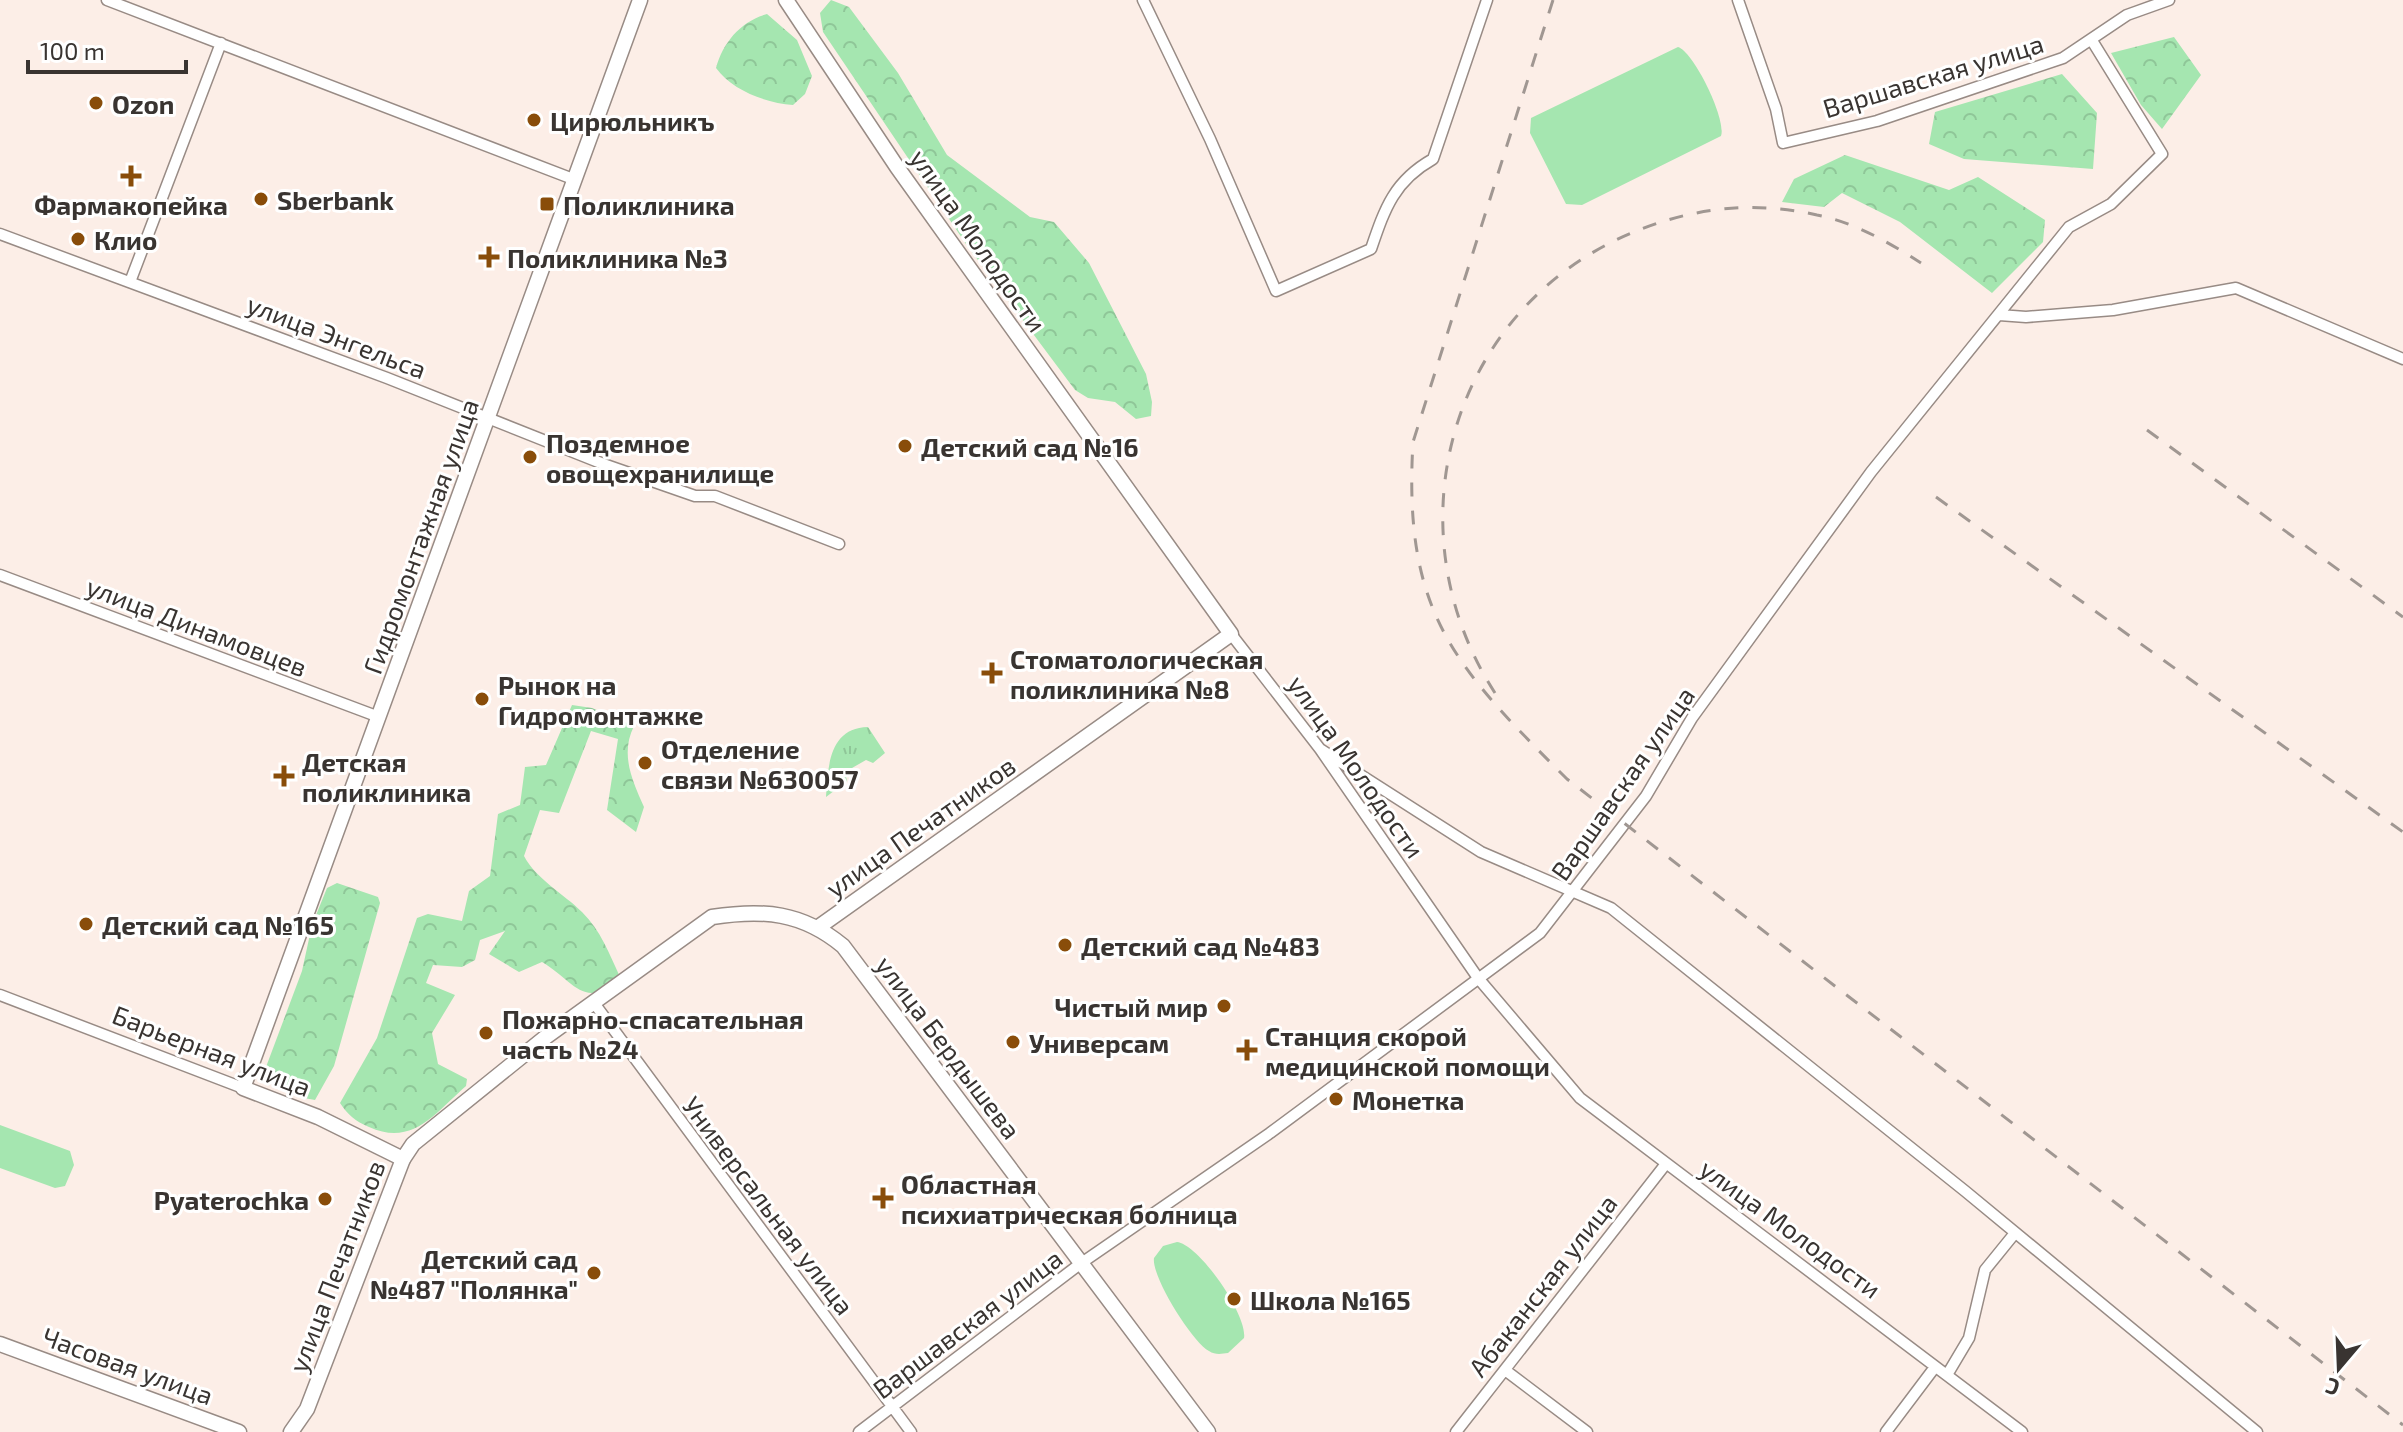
<svg xmlns="http://www.w3.org/2000/svg" width="2403" height="1432" font-family="'Exo 2',sans-serif">
<style>
.grass{fill:url(#grass-tufts)}
.forest{fill:url(#forest-crowns)}
.pitch{fill:#a5e6b0}
.lines{fill:none;stroke-linecap:round;stroke-linejoin:round}
.minor-casing{stroke:#988b85;stroke-width:13}
.tertiary-casing{stroke:#988b85;stroke-width:17}
.secondary-casing{stroke:#988b85;stroke-width:17}
.minor{stroke:#fff;stroke-width:10}
.tertiary{stroke:#fff;stroke-width:14}
.secondary{stroke:#fff;stroke-width:14}
.rail{stroke:#a09792;stroke-width:3;stroke-dasharray:14 14;stroke-linecap:butt}
.poi-dot{fill:#894d0a;stroke:#fff;stroke-width:3}
.labels{text-anchor:middle;dominant-baseline:central;stroke-width:6;stroke-linejoin:round;paint-order:stroke}
.street-label{font-size:26px;fill:#393431;stroke:#fff}
.poi-label{font-size:26px;font-weight:bold;fill:#393431;stroke:#fff;text-anchor:start}
</style>
<defs>
<pattern id="grass-tufts" width="24" height="20" patternUnits="userSpaceOnUse" patternTransform="scale(2)"><rect width="24" height="20" fill="#a5e6b0"/><path d="M3 7l-1-3M5 7V3M7 7l1-3M15 17l-1-3M17 17v-4M19 17l1-3" fill="none" stroke="#8fc698"/></pattern>
<pattern id="forest-crowns" width="20" height="18" patternUnits="userSpaceOnUse" patternTransform="scale(2)"><rect width="20" height="18" fill="#a5e6b0"/><path d="M2 6a3 3 0 1 1 6 0M12 15a3 3 0 1 1 6 0" fill="none" stroke="#8fc698"/></pattern>
</defs>
<rect width="100%" height="100%" fill="#fceee7"/>
<path class="grass" d="M868 727 885 753 873 763 866 760 845 772 847 781 826 797C828 766 829 728 868 727Z"/>
<path class="forest" d="M831 0 849 7 898 73 947 155 1030 217 1054 222 1089 263 1146 374 1152 402 1151 416 1136 419 1115 402 1088 398 1075 390 966 244 823 32 820 13Z
M767 14 797 40 812 76 805 94 793 105C765 103 732 90 716 68 723 42 741 21 767 14Z
M2174 37 2201 75 2162 129 2141 105 2111 53Z
M2062 74 2097 113 2093 169 1964 159 1929 144 1935 112Z
M1845 155 1949 190 1978 177 2045 220 2043 242 1992 293 1900 222 1842 193 1824 207 1782 202 1794 179Z
M572 705 592 708 634 726C620 754 632 780 644 807L636 832 607 810 618 739 591 731 559 813 540 810 524 856C536 879 564 894 582 912 601 931 609 953 620 977 585 1013 572 979 542 962L519 972 489 954 505 931 480 940 475 960 462 967 433 965 426 983 455 995 432 1033 438 1064 467 1079 466 1086C435 1113 413 1147 369 1127 355 1121 348 1115 340 1103L377 1038 417 918 428 914 462 921 469 891 490 876 498 814 520 805 525 767 546 765Z
M337 883 378 897 380 903 334 1066 315 1100 304 1098 263 1075 302 971 312 925 327 888Z"/>
<path class="pitch" d="M1678 47C1694 52 1727 120 1721 136L1582 205 1566 204 1530 133 1531 118Z
M0 1125 70 1151 74 1165 65 1186 55 1188 0 1168Z
M1177 1242C1200 1245 1248 1316 1244 1338L1228 1353C1221 1354 1215 1355 1209 1351 1192 1342 1151 1276 1154 1258L1163 1246Z"/>
<g class="lines">
<defs>
<path id="minor" d="M107 0 573 179
M1143 0 1210 139 1276 291 1371 249C1385 208 1394 181 1433 159L1487 0
M1738 0 1776 109 1783 143 1877 121 2063 58 2127 15 2169 0
M0 234 387 378 606 465 695 496H715L839 544
M130 282 221 43
M1999 315 2026 317 2113 310 2236 288 2403 359
M0 575 379 717
M1231 634 1320 749 1478 978 1580 1098 2022 1432
M1320 749 1481 852 1611 908 1965 1191 2257 1432
M0 995 243 1088
M594 1003 911 1432
M1505 1370 1587 1432
M1947 1375 1969 1338 1985 1270 2015 1233
M859 1432 1080 1264 1270 1133 1540 933 1646 796 1692 718 1871 472 2069 227 2111 204 2162 154 2091 39
M1456 1432 1665 1165
M1886 1432 1935 1367"/>
<path id="tertiary" d="M786 0 897 167 1231 634 820 926
M403 1159 413 1144 547 1036 712 917C763 909 802 912 843 946L1208 1432"/>
<path id="secondary" d="M0 1344 239 1432
M291 1432 307 1409 403 1159 318 1117 243 1088 640 0"/>
</defs>
<use href="#minor" class="minor-casing"/>
<use href="#tertiary" class="tertiary-casing"/>
<use href="#secondary" class="secondary-casing"/>
<use href="#minor" class="minor"/>
<use href="#tertiary" class="tertiary"/>
<use href="#secondary" class="secondary"/>
<path class="rail" d="M1553 0 1413 442C1403 612 1453 665 1567 779L2403 1425
M2147 430 2403 617
M1936 497 2403 832
M1495 693C1387 526 1452 303 1639 230 1697 207 1756 201 1817 215 1856 223 1888 242 1921 263"/>
</g>
<g class="poi-dot">
<circle cx="96" cy="103" r="8"/>
<circle cx="534" cy="120" r="8"/>
<path d="M127 164h8v8h8v8h-8v8h-8v-8h-8v-8h8z"/>
<circle cx="261" cy="199" r="8"/>
<rect x="539" y="196" width="16" height="16" rx="4"/>
<circle cx="78" cy="239" r="8"/>
<path d="M485 245h8v8h8v8h-8v8h-8v-8h-8v-8h8z"/>
<circle cx="905" cy="446" r="8"/>
<circle cx="530" cy="457" r="8"/>
<path d="M988 661h8v8h8v8h-8v8h-8v-8h-8v-8h8z"/>
<circle cx="482" cy="699" r="8"/>
<circle cx="645" cy="763" r="8"/>
<path d="M280 764h8v8h8v8h-8v8h-8v-8h-8v-8h8z"/>
<circle cx="86" cy="924" r="8"/>
<circle cx="1065" cy="945" r="8"/>
<circle cx="1224" cy="1006" r="8"/>
<circle cx="486" cy="1033" r="8"/>
<circle cx="1013" cy="1042" r="8"/>
<path d="M1243 1038h8v8h8v8h-8v8h-8v-8h-8v-8h8z"/>
<circle cx="1336" cy="1099" r="8"/>
<path d="M879 1186h8v8h8v8h-8v8h-8v-8h-8v-8h8z"/>
<circle cx="325" cy="1199" r="8"/>
<circle cx="594" cy="1273" r="8"/>
<circle cx="1234" cy="1299" r="8"/>
</g>
<g class="labels">
<g class="street-label">
<text transform="translate(1933 75) rotate(-17)">Варшавская улица</text>
<text transform="translate(979 240) rotate(55)">улица Молодости</text>
<text transform="translate(337 336) rotate(21)">улица Энгельса</text>
<text transform="translate(420 536) rotate(-70)">Гидромонтажная улица</text>
<text transform="translate(197 626) rotate(21)">улица Динамовцев</text>
<text transform="translate(1357 766) rotate(55)">улица Молодости</text>
<text transform="translate(1622 783) rotate(-55)">Варшавская улица</text>
<text transform="translate(920 826) rotate(-35)">улица Печатников</text>
<text transform="translate(949 1047) rotate(53)">улица Бердышева</text>
<text transform="translate(212 1050) rotate(21)">Барьерная улица</text>
<text transform="translate(769 1205) rotate(53)">Универсальная улица</text>
<text transform="translate(1791 1228) rotate(36)">улица Молодости</text>
<text transform="translate(336 1266) rotate(-69)">улица Печатников</text>
<text transform="translate(1542 1285) rotate(-52)">Абаканская улица</text>
<text transform="translate(967 1323) rotate(-37)">Варшавская улица</text>
<text transform="translate(128 1365) rotate(20)">Часовая улица</text>
</g>
<g class="poi-label">
<text x="112" y="103">Ozon</text>
<text x="550" y="120">Цирюльникъ</text>
<text x="277" y="199">Sberbank</text>
<text x="131" y="204" text-anchor="middle">Фармакопейка</text>
<text x="563" y="204">Поликлиника</text>
<text x="94" y="239">Клио</text>
<text x="507" y="257">Поликлиника №3</text>
<text x="546" y="442">Поздемное<tspan x="546" dy="30">овощехранилище</tspan></text>
<text x="921" y="446">Детский сад №16</text>
<text x="1010" y="658">Стоматологическая<tspan x="1010" dy="30">поликлиника №8</tspan></text>
<text x="498" y="684">Рынок на<tspan x="498" dy="30">Гидромонтажке</tspan></text>
<text x="661" y="748">Отделение<tspan x="661" dy="30">связи №630057</tspan></text>
<text x="302" y="761">Детская<tspan x="302" dy="30">поликлиника</tspan></text>
<text x="102" y="924">Детский сад №165</text>
<text x="1081" y="945">Детский сад №483</text>
<text x="1208" y="1006" text-anchor="end">Чистый мир</text>
<text x="502" y="1018">Пожарно-спасательная<tspan x="502" dy="30">часть №24</tspan></text>
<text x="1265" y="1035">Станция скорой<tspan x="1265" dy="30">медицинской помощи</tspan></text>
<text x="1029" y="1042">Универсам</text>
<text x="1352" y="1099">Монетка</text>
<text x="901" y="1183">Областная<tspan x="901" dy="30">психиатрическая болница</tspan></text>
<text x="309" y="1199" text-anchor="end">Pyaterochka</text>
<text x="578" y="1258" text-anchor="end">Детский сад<tspan x="578" dy="30">№487 "Полянка"</tspan></text>
<text x="1250" y="1299">Школа №165</text>
</g>
</g>
<g transform="translate(2339 1368) rotate(199)" stroke="#ffffff" stroke-width="6" paint-order="stroke">
<path d="M0-6L14 30L0 20L-14 30Z" fill="#393431"/>
<text y="-12" font-size="22" font-weight="bold" text-anchor="middle" fill="#393431">С</text>
</g>
<path d="M28 60v12h158v-12" fill="none" stroke="#393431" stroke-width="4"/>
<text x="40" y="60" font-size="24" fill="#393431" stroke="#ffffff" stroke-width="6" paint-order="stroke">100 m</text>
</svg>
